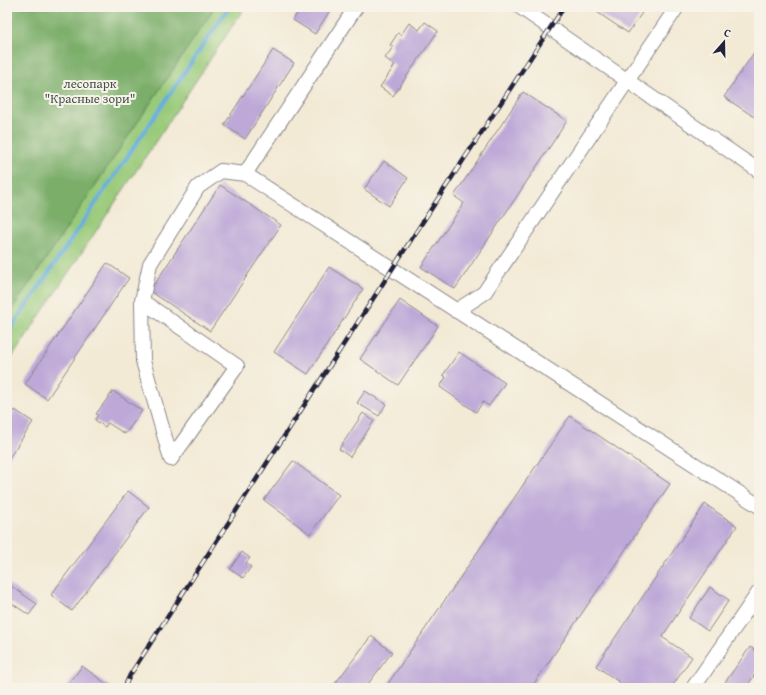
<svg xmlns="http://www.w3.org/2000/svg" width="766" height="695" font-family="'Gentium Book Plus',serif">
<style>
.green{fill:#99ca79;stroke:#5e765a}
.forest{fill:#7aae69;stroke:#4e6852}
.lines{fill:none;stroke-linecap:round;stroke-linejoin:round}
.stream{stroke:#68aede;stroke-width:4}
.building{fill:#bea8d8}
.minor-casing{stroke:#8a8688;stroke-width:16}
.minor{stroke:#fff;stroke-width:14}
.rail-casing{stroke:#22223b;stroke-width:4.5}
.rail{stroke:#f7f3e8;stroke-width:3;stroke-dasharray:9;stroke-linecap:butt}
.labels{text-anchor:middle;dominant-baseline:central;stroke-width:4;stroke-linejoin:round;paint-order:stroke}
.park-label{font-size:13px;fill:#46544e;stroke:#f7f3e8}
</style>
<rect width="100%" height="100%" fill="#f7f3e8"/>
<filter id="ink" filterUnits="userSpaceOnUse"><feTurbulence type="fractalNoise" baseFrequency=".025" numOctaves="2"/><feDisplacementMap in="SourceGraphic" scale="8" xChannelSelector="R" yChannelSelector="G"/><feConvolveMatrix kernelMatrix="1 2 1 2 8 2 1 2 1" color-interpolation-filters="sRGB"/></filter>
<filter id="wash" filterUnits="userSpaceOnUse"><feTurbulence type="fractalNoise" baseFrequency=".012" numOctaves="4" result="noise"/><feDisplacementMap in="SourceGraphic" scale="16" xChannelSelector="R" yChannelSelector="G"/><feGaussianBlur stdDeviation="0.9" result="paint"/><feColorMatrix in="noise" values="0 0 0 0 0 0 0 0 0 0 0 0 0 0 0 0 0 1.4 0 .05"/><feComposite in="paint" operator="in"/></filter>
<g filter="url(#wash)">
<rect width="100%" height="100%" fill="#f3ead5"/>
<path class="green" d="M7 7H245L7 365Z"/>
<path class="forest" d="M7 7H215L7 317Z"/>
<g class="lines">
<path class="stream" d="M7 334 229 7"/>
</g>
<g id="blocks">
<path class="building" d="M301 7H332L315 34 293 20Z
M592 7H646L628 33 591 8Z
M425 22 438 31 393 96 380 87 395 65 385 58 393 47 390 45 398 33 401 35 409 23 419 30Z
M759 45V120L724 97Z
M273 50 294 63 245 139 224 125Z
M523 92 567 121 455 289 421 267 464 203 454 196Z
M384 161 408 178 389 206 364 189Z
M220 185 281 225 210 331 150 291Z
M107 263 129 278 47 399 25 384Z
M329 267 363 289 308 374 274 352Z
M400 300 438 326 398 385 360 359Z
M459 352 505 383 489 406 483 402 476 412 440 387 446 377 443 375Z
M113 391 142 411 125 434 108 423 105 427 95 420 98 415 96 414Z
M365 391 386 404 379 416 357 403Z
M15 410 33 422 7 461V423Z
M363 413 374 421 350 457 339 449Z
M570 416 670 484 531 688H385Z
M293 461 339 495 310 534 264 500Z
M128 491 149 507 72 611 51 595Z
M705 504 737 526 662 637 692 657 671 688H628L596 666Z
M242 552 250 558 246 563 251 567 243 578 230 569Z
M8 584 37 604 29 615 7 600Z
M710 587 729 600 708 631 689 618Z
M371 636 392 652 365 688H332Z
M750 647 759 653V668L746 688H721Z
M82 666 112 688H66Z"/>
</g>
</g>
<g filter="url(#ink)">
<use href="#blocks" fill-opacity="0" stroke="#8a8688" stroke-width="1"/>
<g class="lines">
<defs>
<path id="minor" d="M356 7 245 174 759 506
M520 7 759 171
M142 301 237 366 171 459
M456 311 484 293 677 7
M171 459 143 361 142 301 150 264 198 187 221 171 245 174
M693 688 759 592"/>
</defs>
<use href="#minor" class="minor-casing"/>
<use href="#minor" class="minor"/>
<defs>
<path id="rail" d="M124 688 130 675 420 226 564 7"/>
</defs>
<use href="#rail" class="rail-casing"/>
<use href="#rail" class="rail"/>
</g>
</g>
<g class="labels">
<g class="park-label">
<text x="90" y="83">лесопарк<tspan x="90" dy="15">"Красные зори"</tspan></text>
</g>
</g>
<rect width="766" height="695" fill="none" stroke="#f7f3e8" stroke-width="24"/>
<g transform="translate(724 42) rotate(20)" stroke="#f7f3e8" stroke-width="3" paint-order="stroke">
<path d="M0-3L7 15L0 10L-7 15Z" fill="#22223b"/>
<text y="-6" font-size="11" font-weight="bold" text-anchor="middle" fill="#22223b">С</text>
</g>
</svg>
